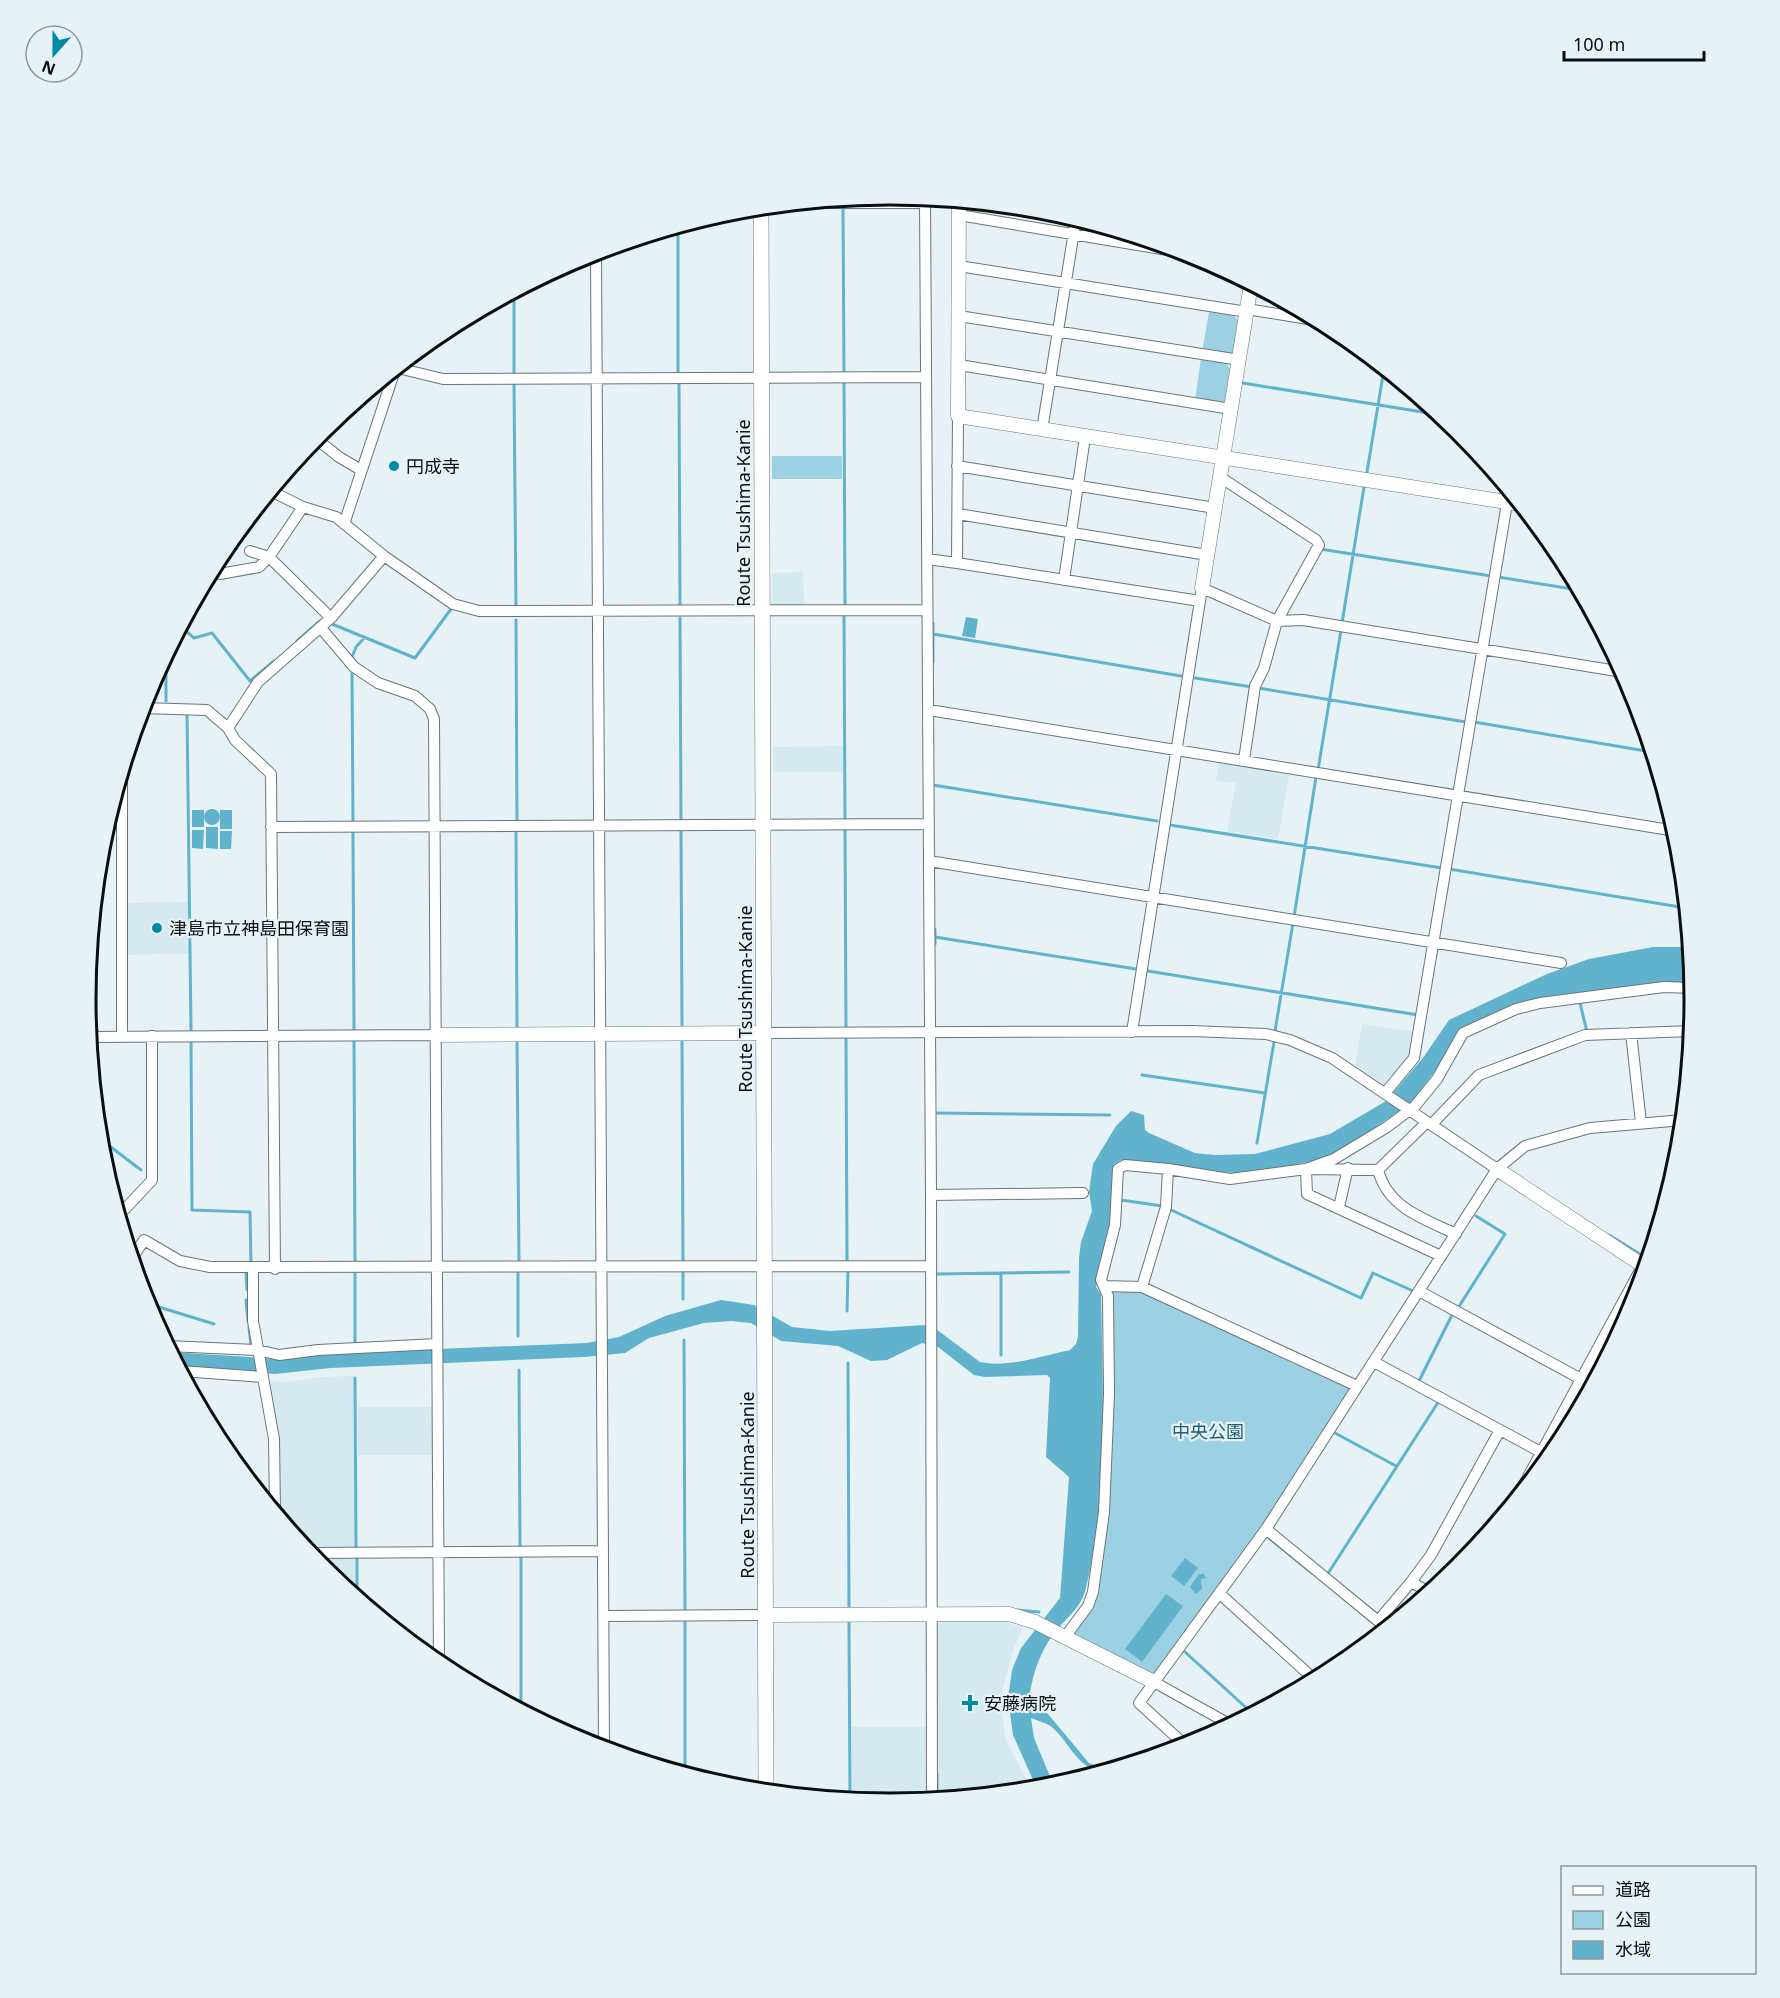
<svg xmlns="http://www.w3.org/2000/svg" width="1780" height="1998" font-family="'Noto Sans','Noto Sans JP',sans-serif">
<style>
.built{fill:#d5e9f0}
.green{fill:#9cd1e3}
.water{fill:#61b3cd}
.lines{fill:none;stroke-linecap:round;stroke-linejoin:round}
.stream{stroke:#61b3cd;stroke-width:3}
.minor-casing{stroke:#6b7579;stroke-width:12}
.tertiary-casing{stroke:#6b7579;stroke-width:15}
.secondary-casing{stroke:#6b7579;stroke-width:16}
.minor{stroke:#fff;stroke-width:10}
.tertiary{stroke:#fff;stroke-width:14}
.secondary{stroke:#fff;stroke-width:15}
.poi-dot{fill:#008aa9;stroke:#e7f2f6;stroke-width:2}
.labels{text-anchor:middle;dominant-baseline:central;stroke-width:4.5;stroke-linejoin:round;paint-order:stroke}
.poi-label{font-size:18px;fill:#0b0f10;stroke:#e7f2f6;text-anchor:start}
.street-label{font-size:18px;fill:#0b0f10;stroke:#e7f2f6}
.park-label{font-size:18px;fill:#1e5f72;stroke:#e7f2f6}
.rim{fill:none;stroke:#0b0f10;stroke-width:3}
</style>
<rect width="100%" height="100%" fill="#e7f2f6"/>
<path class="built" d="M803 572 804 607 773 605 772 573Z
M843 746V772H773V747Z
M1219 759 1290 770 1278 839 1227 831 1236 783 1216 781Z
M188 902V953L126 955 125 903Z
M1362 1024 1416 1032 1413 1053 1384 1087 1355 1068Z
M354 1376V1549H305L278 1515 277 1434 269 1384 272 1381 284 1383 321 1377Z
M358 1407H434V1455H358Z
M312 1557H355V1596L321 1568Z
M938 1621 1005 1622 1023 1628 1015 1645 1002 1690V1716L1006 1740 1032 1790 920 1800H851L852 1727H938Z"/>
<path class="green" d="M1209 312 1234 316 1238 320 1233 353 1228 356 1202 352Z
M1201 358 1225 362 1230 368 1225 401 1220 405 1195 400Z
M772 456H842V479H772Z
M1113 1290 1140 1291 1350 1386V1391L1253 1541 1154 1675 1073 1635 1096 1592 1111 1293Z"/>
<path class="water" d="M966 617 978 619 975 638 962 636Z
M204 817a8 8 0 1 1 16 0a8 8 0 1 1-16 0Z
M192 810H204V827H192Z
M220 810H232V829H220Z
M206 827H218V849L206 848Z
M192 830H204L203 849 192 848Z
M220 831H232L231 849H220Z
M1653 947H1689L1693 982 1650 983 1590 994 1545 998 1508 1007 1460 1029 1441 1063 1410 1104 1338 1152 1317 1160 1260 1172 1240 1173 1212 1172 1121 1160 1114 1164 1109 1228 1096 1287 1101 1295C1103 1391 1108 1494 1086 1588 1082 1605 1072 1613 1061 1625 1041 1647 1031 1675 1029 1704L1048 1714 1089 1763 1107 1770C1080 1777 1067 1736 1049 1725 1043 1722 1036 1720 1031 1718L1034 1738 1054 1786 1037 1789 1013 1735 1008 1698 1012 1670 1021 1648 1060 1598 1069 1477 1046 1457 1050 1378 1047 1375 985 1377 974 1375 938 1347 922 1343 887 1360 871 1361 838 1346 781 1341 751 1323 731 1321 704 1323 649 1338 625 1353 584 1357 331 1368 275 1374 178 1366 171 1352 277 1359 314 1354 587 1343 619 1337 665 1316 721 1300 754 1305 792 1327 830 1331 925 1325 936 1329 980 1362C1009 1368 1041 1356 1070 1350L1076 1344 1078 1337 1079 1258 1081 1242 1092 1211 1089 1192 1093 1164 1116 1126 1131 1111 1144 1115 1145 1130 1149 1133 1195 1153 1215 1155 1255 1154 1330 1134 1386 1101 1423 1058 1449 1020 1547 974 1589 959Z
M1185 1558 1198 1568 1184 1586 1171 1576Z
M1199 1574H1204L1206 1578 1201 1579 1202 1589 1196 1594 1190 1587Z
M1166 1594 1183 1606 1142 1662 1125 1649Z"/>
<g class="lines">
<path class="stream" d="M843 208 844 373
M678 227V373
M514 292V374
M844 381 845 606
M679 383 680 607
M1243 383 1441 415
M514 384 516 609
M1367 472 1384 369
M1320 549 1491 576
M1498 577 1579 590
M844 614 845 819
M680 618 681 821
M516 620 517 822
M933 623V662
M1342 623 1364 487
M332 624 415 658 451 609
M181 627 194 638 212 633 250 681 274 661
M933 634 1181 676
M297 641 320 621
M352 657 356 647 365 637
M352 673 353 822
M1195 678 1252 687
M1258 688 1466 722
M166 701V655
M187 713 191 1031
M1474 722 1652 752
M1318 770 1341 630
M933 785 1157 821
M1170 825 1442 868
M681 829 682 1026
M845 830 846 1028
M516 831 517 1027
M353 832 354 1029
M1449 869 1686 908
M1294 917 1316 777
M935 929V944
M935 937 1136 969
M1148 971 1418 1015
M1580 1003 1587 1032
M1275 1031 1293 923
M846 1037 847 1263
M354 1041 355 1264
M191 1042 192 1210 250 1212 251 1264
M682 1042 683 1263
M517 1043 519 1264
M1142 1075 1265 1093
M935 1113 1110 1115
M99 1138 141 1170
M1257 1143 1274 1042
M1121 1200 1162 1206
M1169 1209 1361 1298 1373 1273 1413 1291
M1609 1235 1648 1259
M355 1272V1343
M518 1272V1336
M683 1272V1299
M246 1273 247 1290
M936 1274 1069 1272
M1001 1275V1355
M246 1300 248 1321
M146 1303 214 1324
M1458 1308 1505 1234 1476 1216
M847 1311 848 1271
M249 1327 251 1346
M684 1340 685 1609
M848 1363 849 1607
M519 1370 520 1546
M192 1376V1391
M355 1378 356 1547
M1421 1383 1419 1381 1453 1313
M1335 1433 1396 1466
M1269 1538 1312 1573
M521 1557V1710
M357 1558V1597
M1327 1575 1439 1401
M1017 1610 1039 1612
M685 1622V1774
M849 1623 850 1800
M1366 1644 1382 1624
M1185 1652 1252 1713
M937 1774V1799"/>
<defs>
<path id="minor" d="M925 198 931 1195 932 1799
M800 203H925
M959 215 1191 254
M596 252 604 1749
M959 266 1247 312
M1247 309 1320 321
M959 316 1240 360
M959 365 1231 409
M402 369 443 379 925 377
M958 416 957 563 1200 601
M1042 430 1076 219
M315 438 339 457 361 470
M957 466 1215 508
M1220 477 1316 540 1319 545 1277 621 1264 668 1255 686 1244 760
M271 491 303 507 336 517 384 556 453 604 479 611 927 610
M958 514 1207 555
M344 524 395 370
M927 559 957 563
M212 569 220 574 259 567 269 557 303 507
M1064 580 1085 437
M331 618 384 556
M320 627 354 667 378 683 415 696 430 709 434 719 439 1665
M142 708 207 710 228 728 235 740 271 774 275 1269
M929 710 1676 831
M228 728 258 682 331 618 269 557 250 551
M122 774V1036
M271 827 928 824
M929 861 1561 963
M1132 1032 1202 588 1277 621 1303 620 1623 672
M765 1033 1192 1031 1266 1034 1290 1040 1332 1058 1497 1169
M1631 1033 1641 1123
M89 1037 435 1035
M1385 1093 1414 1058 1509 491
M1431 1125 1479 1075 1585 1035 1691 1031
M1378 1170 1427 1122
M931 1195 1083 1193
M1339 1207 1348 1168
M118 1212 122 1207 125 1209 152 1180V1036
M1441 1256 1307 1194 1306 1169 1378 1170C1388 1208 1424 1219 1456 1234
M132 1259 144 1240 180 1261 210 1267 931 1266
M253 1268V1321L274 1439 275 1512
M1104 1286 1142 1287 1357 1386
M1142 1287 1166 1207 1168 1169 1230 1179 1306 1169 1334 1159 1387 1127 1415 1106 1437 1079 1463 1033 1516 1009 1540 1003 1664 987 1693 988
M1419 1291 1592 1385
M168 1346 258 1350 279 1355 318 1350 437 1344
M1374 1362 1550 1457
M181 1371 262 1377
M1516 1499 1643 1265
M1266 1529 1378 1621 1411 1582 1429 1592
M309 1553 602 1551
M1411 1582 1431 1555 1500 1430
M1219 1593 1315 1680
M603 1616 767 1615
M1065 1637 1088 1606 1093 1592 1104 1512 1109 1394 1108 1296 1101 1280 1115 1225 1118 1169 1125 1165 1168 1169
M1154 1682 1231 1725
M1186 1746 1139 1703 1266 1529 1497 1169 1525 1146 1590 1128 1683 1120"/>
<path id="tertiary" d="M959 201 958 416 1519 504
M1202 588 1251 284
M435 1035 765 1033
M1497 1169 1645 1267
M767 1615 1009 1614 1035 1622 1154 1682"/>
<path id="secondary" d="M761 207 766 1791"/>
</defs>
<use href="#minor" class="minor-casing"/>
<use href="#tertiary" class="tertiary-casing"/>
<use href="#secondary" class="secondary-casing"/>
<use href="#minor" class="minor"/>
<use href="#tertiary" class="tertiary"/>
<use href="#secondary" class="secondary"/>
</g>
<g class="poi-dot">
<circle cx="394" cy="466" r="6"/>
<circle cx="157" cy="928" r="6"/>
<path d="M967 1694h6v6h6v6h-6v6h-6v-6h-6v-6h6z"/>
</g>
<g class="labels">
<g class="poi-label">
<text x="406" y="466">円成寺</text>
<text x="169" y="928">津島市立神島田保育園</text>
<text x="984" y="1703">安藤病院</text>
</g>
<g class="street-label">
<text transform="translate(743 513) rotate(-90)">Route Tsushima-Kanie</text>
<text transform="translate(745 999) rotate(-90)">Route Tsushima-Kanie</text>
<text transform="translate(747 1485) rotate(-90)">Route Tsushima-Kanie</text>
</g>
<g class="park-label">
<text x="1208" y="1431">中央公園</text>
</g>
</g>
<path d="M0 0H1780V1998H0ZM96 999a794 794 0 1 1 1588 0a794 794 0 1 1-1588 0Z" fill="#e7f2f6" fill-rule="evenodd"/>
<path class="rim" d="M96 999a794 794 0 1 1 1588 0a794 794 0 1 1-1588 0Z"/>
<rect x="1561" y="1866" width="195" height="108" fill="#e7f2f6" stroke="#8f979a" stroke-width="1.5"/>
<rect x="1573" y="1886" width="30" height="9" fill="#ffffff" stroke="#8f979a" stroke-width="1.5"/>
<text x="1615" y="1896" font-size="18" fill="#0b0f10">道路</text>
<rect x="1573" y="1911" width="30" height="18" fill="#9cd1e3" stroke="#8f979a" stroke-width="1.5"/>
<text x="1615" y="1926" font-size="18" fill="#0b0f10">公園</text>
<rect x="1573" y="1941" width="30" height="18" fill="#61b3cd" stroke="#8f979a" stroke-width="1.5"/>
<text x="1615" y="1956" font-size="18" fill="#0b0f10">水域</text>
<g transform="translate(54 54) rotate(201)"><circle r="28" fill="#e7f2f6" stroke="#8f979a" stroke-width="1.5"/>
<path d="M0-4.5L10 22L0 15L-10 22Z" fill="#008aa9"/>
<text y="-9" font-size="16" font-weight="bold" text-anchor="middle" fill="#0b0f10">N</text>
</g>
<path d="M1564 51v9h140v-9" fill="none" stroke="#0b0f10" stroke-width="3"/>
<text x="1573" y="51" font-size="18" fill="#0b0f10" stroke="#e7f2f6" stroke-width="4.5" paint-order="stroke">100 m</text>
</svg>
